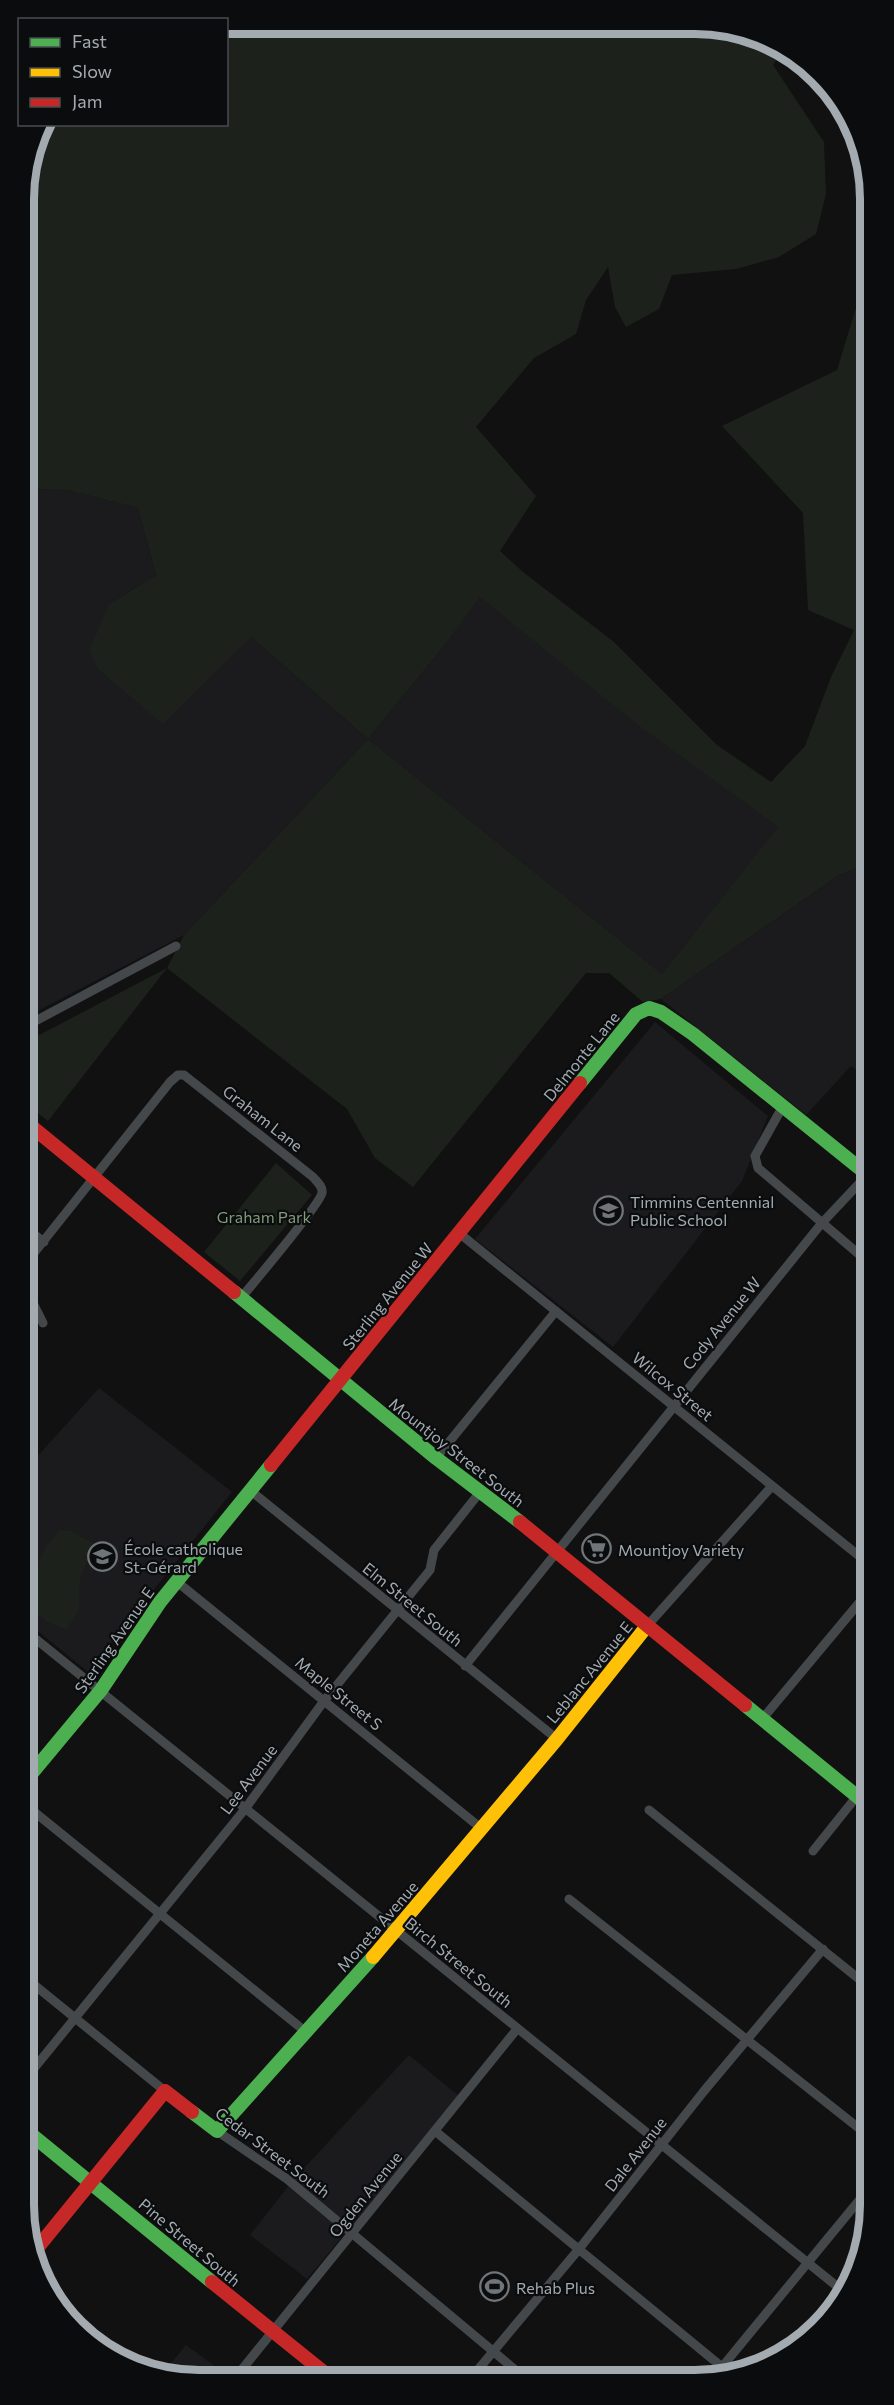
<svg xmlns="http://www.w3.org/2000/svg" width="894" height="2405" font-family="Commissioner,sans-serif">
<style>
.built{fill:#1b1b1d}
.green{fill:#1c211b;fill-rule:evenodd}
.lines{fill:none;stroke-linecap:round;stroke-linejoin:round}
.street{stroke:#45484a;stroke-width:9}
.fast{stroke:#4caf50;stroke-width:14}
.slow{stroke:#ffc107;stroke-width:14}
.jam{stroke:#c62828;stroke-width:14}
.labels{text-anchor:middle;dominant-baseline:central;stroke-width:4.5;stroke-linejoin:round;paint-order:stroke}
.street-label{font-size:16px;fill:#a3abb1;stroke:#0b0c0d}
.poi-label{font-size:16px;fill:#a3abb1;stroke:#0b0c0d;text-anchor:start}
.park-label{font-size:16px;fill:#829b7b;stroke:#0b0c0d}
.rim{fill:none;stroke:#a3abb1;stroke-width:8}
</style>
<rect width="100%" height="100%" fill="#111"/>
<path class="built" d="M25 489 67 490 138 508 156 575 109 604 251 637 368 739 444 646 479 596 707 775 779 827 662 974 368 739 184 935 26 1017Z
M868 864V1079L851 1066 806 1115 661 999 839 875Z
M655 1022 768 1116 742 1181 613 1347 475 1239Z
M99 1388 232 1492 88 1672 27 1622 26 1469Z
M409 2055 459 2096 307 2279 250 2235 294 2179Z
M186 2345 227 2375 224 2378H166L161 2375Z"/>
<path class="green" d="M227 24 729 27 780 54 773 65 824 142 826 194 816 234 779 257 736 269 672 275 659 309 626 327 615 307 608 267 586 300 576 334 534 358 476 427 536 496 500 551 523 572 614 642 717 745 771 782 805 746 831 677 854 630 808 610 803 513 722 426 837 370 862 288 867 287 868 864 839 875 661 999 643 1002 609 973H586L413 1187 375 1158 347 1109 167 968 48 1121 26 1104V1042L167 968 184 935 368 739 251 637 163 724 99 670 89 651 109 604 156 575 138 508 67 490 25 489 24 188 41 125 226 124ZM480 597 638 725 778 827 662 974 368 739 444 646Z
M276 1163 312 1195 240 1281 204 1252Z
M58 1531H71L96 1545C92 1555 84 1566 81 1576 75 1599 88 1607 65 1629L50 1623 28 1608V1584L45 1548Z"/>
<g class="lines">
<path class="street" d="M26 1026 176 946
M783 1106 755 1156 758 1168 868 1262
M26 1228 44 1242
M459 1233 869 1564
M26 1263 170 1082 178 1075H184L313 1177C317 1182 323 1186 322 1193 319 1206 254 1282 241 1298
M26 1289 43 1323
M436 1458 556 1311
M251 1491 557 1739
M176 1581 482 1829
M647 1626 772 1486
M27 1632 844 2292
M465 1666 821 1224 868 1174
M763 1718 869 1591
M27 1806 306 2032
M649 1810 869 1987
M813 1851 869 1781
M569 1899 870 2137
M858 1978 869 1963
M27 1979 165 2091
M27 2077 245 1809 324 1701 430 1570 434 1550 480 1492
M217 2131 287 2179 525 2378
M435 2131 733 2376
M235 2378 517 2029
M471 2378 579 2249 704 2091 823 1949
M713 2378 870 2187"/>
<path class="fast" d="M580 1083 636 1014 649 1008 661 1012 693 1034 868 1175
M234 1292 436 1458 520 1522
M745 1705 869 1806
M27 1779 101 1690 160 1602 271 1465
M192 2112 217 2131 373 1957
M27 2131 212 2282"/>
<path class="slow" d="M373 1957 557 1739 647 1626"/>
<path class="jam" d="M26 1122 234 1292
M271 1465 580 1083
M520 1522 745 1705
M34 2252 165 2091 192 2112
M212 2282 331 2378"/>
</g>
<defs>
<symbol id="school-ring" viewBox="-11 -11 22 22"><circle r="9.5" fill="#0b0c0d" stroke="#707579" stroke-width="1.5"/><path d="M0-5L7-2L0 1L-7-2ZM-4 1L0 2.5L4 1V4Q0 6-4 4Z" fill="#707579"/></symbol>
<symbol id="supermarket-ring" viewBox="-11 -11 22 22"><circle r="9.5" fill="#0b0c0d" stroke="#707579" stroke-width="1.5"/><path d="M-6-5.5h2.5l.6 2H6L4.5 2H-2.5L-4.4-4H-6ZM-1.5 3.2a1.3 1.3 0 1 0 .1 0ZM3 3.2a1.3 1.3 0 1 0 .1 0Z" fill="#707579"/></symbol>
<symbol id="stadium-ring" viewBox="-11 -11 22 22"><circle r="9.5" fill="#0b0c0d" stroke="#707579" stroke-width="1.5"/><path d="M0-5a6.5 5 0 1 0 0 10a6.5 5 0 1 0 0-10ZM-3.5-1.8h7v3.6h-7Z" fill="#707579"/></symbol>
</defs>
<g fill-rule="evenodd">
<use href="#school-ring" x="592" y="1194" width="33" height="33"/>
<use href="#supermarket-ring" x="580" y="1532" width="33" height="33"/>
<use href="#school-ring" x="86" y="1540" width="33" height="33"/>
<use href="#stadium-ring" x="478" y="2270" width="33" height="33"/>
</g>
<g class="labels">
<g class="street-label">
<text transform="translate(581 1056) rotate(-51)">Delmonte Lane</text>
<text transform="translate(263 1118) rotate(38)">Graham Lane</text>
<text transform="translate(387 1296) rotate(-51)">Sterling Avenue W</text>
<text transform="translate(721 1323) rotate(-51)">Cody Avenue W</text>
<text transform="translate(673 1386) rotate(39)">Wilcox Street</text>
<text transform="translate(457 1452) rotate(38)">Mountjoy Street South</text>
<text transform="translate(413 1604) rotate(39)">Elm Street South</text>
<text transform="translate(114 1640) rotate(-55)">Sterling Avenue E</text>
<text transform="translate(589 1672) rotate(-51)">Leblanc Avenue E</text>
<text transform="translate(339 1693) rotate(39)">Maple Street S</text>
<text transform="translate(248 1779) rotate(-53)">Lee Avenue</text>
<text transform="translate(377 1926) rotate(-49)">Moneta Avenue</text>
<text transform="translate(459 1962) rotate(39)">Birch Street South</text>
<text transform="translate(273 2152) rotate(37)">Cedar Street South</text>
<text transform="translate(635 2154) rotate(-52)">Dale Avenue</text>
<text transform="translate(365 2194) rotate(-51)">Ogden Avenue</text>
<text transform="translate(190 2242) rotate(40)">Pine Street South</text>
</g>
<g class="poi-label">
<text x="630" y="1201">Timmins Centennial<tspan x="630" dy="18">Public School</tspan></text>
<text x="124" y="1548">École catholique<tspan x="124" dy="18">St-Gérard</tspan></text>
<text x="618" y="1549">Mountjoy Variety</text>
<text x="516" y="2287">Rehab Plus</text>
</g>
<g class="park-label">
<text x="264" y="1216">Graham Park</text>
</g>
</g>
<path d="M0 0H894V2405H0ZM199 34H695A165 165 0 0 1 860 199V2205A165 165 0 0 1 695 2370H199A165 165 0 0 1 34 2205V199A165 165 0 0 1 199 34Z" fill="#0b0c0d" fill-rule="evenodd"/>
<path class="rim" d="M199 34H695A165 165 0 0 1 860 199V2205A165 165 0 0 1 695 2370H199A165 165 0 0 1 34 2205V199A165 165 0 0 1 199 34Z"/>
<rect x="18" y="18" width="210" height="108" fill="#0b0c0d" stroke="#484c4f" stroke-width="1.5"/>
<rect x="30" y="38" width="30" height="9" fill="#4caf50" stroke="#484c4f" stroke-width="1.5"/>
<text x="72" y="48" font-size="18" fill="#a3abb1">Fast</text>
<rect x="30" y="68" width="30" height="9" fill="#ffc107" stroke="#484c4f" stroke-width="1.5"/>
<text x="72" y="78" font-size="18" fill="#a3abb1">Slow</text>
<rect x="30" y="98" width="30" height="9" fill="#c62828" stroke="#484c4f" stroke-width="1.5"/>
<text x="72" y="108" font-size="18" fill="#a3abb1">Jam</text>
</svg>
